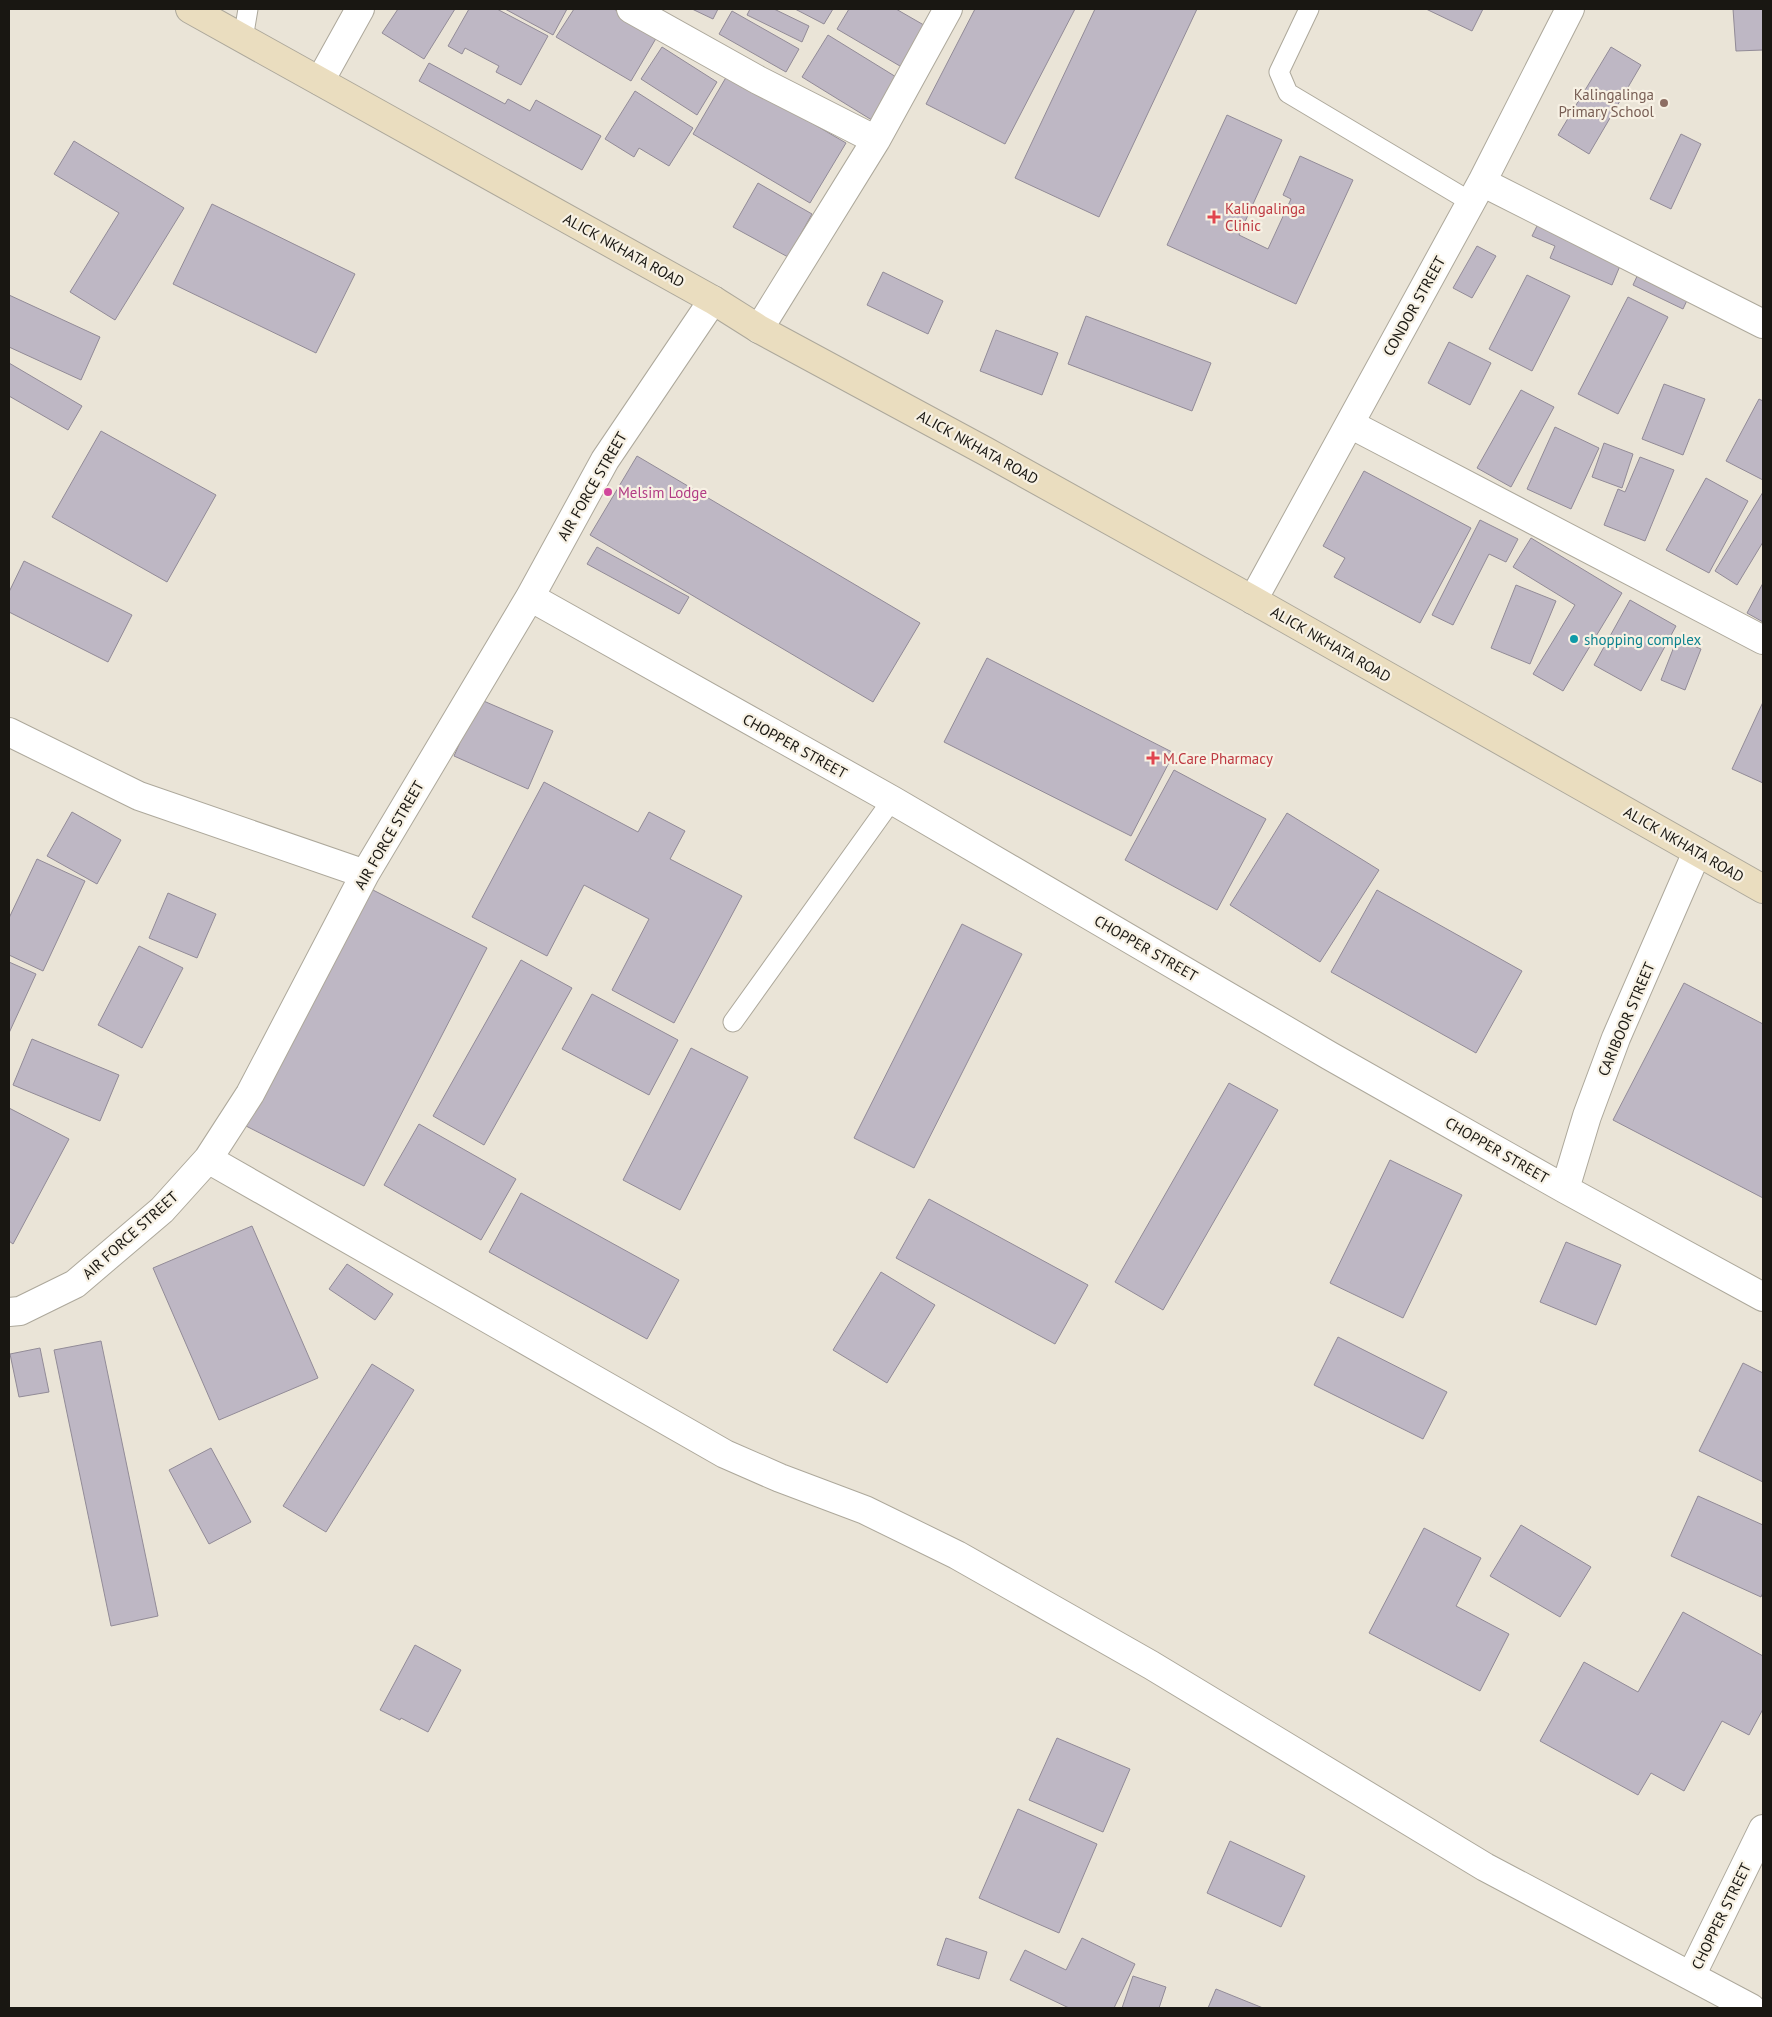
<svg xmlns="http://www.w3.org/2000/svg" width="1772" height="2017" font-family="'PT Sans',sans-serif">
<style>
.building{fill:#beb7c4;stroke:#928b97}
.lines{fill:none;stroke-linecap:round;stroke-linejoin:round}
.lane-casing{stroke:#ada89b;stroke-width:21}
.street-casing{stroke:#ada89b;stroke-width:30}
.secondary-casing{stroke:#ada89b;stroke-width:30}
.lane{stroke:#fff;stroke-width:19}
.street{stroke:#fff;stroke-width:28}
.secondary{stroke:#eaddbf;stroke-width:28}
.education-dot{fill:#8d6e63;stroke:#f7f1e4;stroke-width:2}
.health-dot{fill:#e0444e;stroke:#f7f1e4;stroke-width:2}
.hotel-dot{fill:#d1479c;stroke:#f7f1e4;stroke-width:2}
.culture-dot{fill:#0f9aa8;stroke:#f7f1e4;stroke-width:2}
.labels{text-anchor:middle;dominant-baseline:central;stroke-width:4.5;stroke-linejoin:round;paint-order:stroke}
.education-label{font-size:15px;fill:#785e54;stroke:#f7f1e4;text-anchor:end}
.health-label{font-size:15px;fill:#be3a42;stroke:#f7f1e4;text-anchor:start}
.street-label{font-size:15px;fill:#191712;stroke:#f7f1e4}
.hotel-label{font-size:15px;fill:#b23c85;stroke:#f7f1e4;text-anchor:start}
.culture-label{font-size:15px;fill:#0d838f;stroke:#f7f1e4;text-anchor:start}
</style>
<rect width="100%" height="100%" fill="#eae4d7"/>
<path class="building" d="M398 9H455L424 59 382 33Z
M469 9H497L548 36 521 85 496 72 499 66 465 48 462 54 448 46Z
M505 9H567L553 35Z
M574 9H614L658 35 631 81 556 37Z
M692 9H718L713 19Z
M750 9H774L809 26 802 42 747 15Z
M795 9H833L824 24Z
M849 9H896L929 28 905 69 837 29Z
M975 9H1075L1005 144 926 104Z
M1095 9H1197L1099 217 1015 178Z
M1426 9H1483L1472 31Z
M1733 9H1763V50L1736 51Z
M732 11 799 49 786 72 719 34Z
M828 35 901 80 875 122 802 77Z
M662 47 717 82 697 115 641 79Z
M1611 47 1641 65 1589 154 1558 135Z
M429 63 505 104 508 99 530 111 536 100 601 136 582 170 419 81Z
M728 74 846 143 810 203 693 134Z
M635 91 693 128 669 166 639 148 634 157 605 139Z
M1227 115 1282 140 1239 235 1268 249 1291 199 1283 195 1300 156 1353 180 1296 304 1167 245Z
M1681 134 1701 144 1671 209 1650 199Z
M74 141 184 208 115 320 70 292 119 213 54 174Z
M758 183 812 214 788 257 733 227Z
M212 204 355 274 316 353 173 284Z
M1538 224 1622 261 1612 285 1550 258 1555 246 1532 236Z
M1477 246 1496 256 1472 298 1453 288Z
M883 272 943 301 928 334 867 305Z
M1639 272 1689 296 1683 309 1633 285Z
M1527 275 1570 296 1532 371 1489 349Z
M9 295 100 337 81 380 9 347Z
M1628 297 1668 317 1618 414 1578 394Z
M1086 316 1211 363 1192 411 1068 364Z
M996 330 1058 353 1042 395 980 371Z
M1449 342 1491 363 1470 405 1428 383Z
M9 363 82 406 68 430 9 396Z
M1664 384 1705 399 1683 455 1642 439Z
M1521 390 1554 407 1511 487 1477 468Z
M1759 399 1763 401V480L1726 461Z
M1555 427 1599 448 1571 509 1527 489Z
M101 431 216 495 167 582 52 517Z
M1604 443 1633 454 1622 488 1592 477Z
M637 456 920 623 873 702 590 535Z
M1640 457 1674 470 1645 541 1604 525 1618 489 1625 492Z
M1364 471 1471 528 1420 623 1334 577 1345 558 1323 546Z
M1706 478 1748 501 1709 573 1666 550Z
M1763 492V542L1737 585 1715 571Z
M1480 520 1518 539 1506 562 1489 554 1453 625 1432 615Z
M1531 538 1622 593 1563 691 1533 674 1575 605 1513 567Z
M597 547 689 597 679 614 587 564Z
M24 561 132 615 108 662 9 612V592Z
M1763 583V622L1747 613Z
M1516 585 1556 601 1530 664 1491 648Z
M1630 600 1676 626 1641 691 1594 665Z
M1677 639 1701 649 1685 690 1661 680Z
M987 658 1174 753 1131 836 944 742Z
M479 699 553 731 528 789 454 756Z
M1763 702V783L1732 769Z
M1174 770 1266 819 1217 910 1125 860Z
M544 782 638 832 649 812 685 831 670 859 742 896 674 1023 612 990 649 919 584 885 547 956 472 917Z
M72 812 121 840 97 884 47 856Z
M1287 813 1379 870 1320 962 1230 905Z
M37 859 85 881 43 971 9 955V918Z
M369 888 487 948 364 1186 246 1126Z
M1377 890 1522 971 1476 1053 1331 972Z
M168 893 216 914 197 958 149 938Z
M962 924 1022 954 914 1168 854 1138Z
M139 946 183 968 142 1048 98 1025Z
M521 960 572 988 484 1145 433 1116Z
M9 962 36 974 9 1033Z
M1684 983 1763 1024V1198L1613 1120Z
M592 994 678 1040 649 1095 562 1049Z
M32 1039 119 1075 100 1121 13 1085Z
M691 1048 748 1077 680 1210 623 1180Z
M1229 1083 1278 1110 1163 1310 1115 1282Z
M9 1108 69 1139 13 1244 9 1241Z
M419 1124 516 1179 481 1240 384 1185Z
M1390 1160 1462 1195 1403 1318 1330 1283Z
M521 1193 679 1280 647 1339 489 1252Z
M929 1199 1088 1285 1055 1344 896 1258Z
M252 1226 318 1378 219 1420 153 1268Z
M1566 1242 1621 1265 1596 1325 1540 1302Z
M347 1264 393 1294 375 1320 329 1289Z
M881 1272 935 1305 887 1383 833 1350Z
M1338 1337 1447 1392 1423 1439 1314 1385Z
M101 1341 158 1616 111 1626 54 1350Z
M40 1348 49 1392 19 1397 10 1354Z
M1743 1363 1763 1373V1482L1699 1451Z
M372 1364 414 1390 326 1532 283 1506Z
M211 1448 251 1522 209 1544 169 1470Z
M1698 1496 1763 1525V1592L1761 1597 1671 1556Z
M1521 1525 1591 1567 1560 1617 1490 1576Z
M1424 1528 1481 1558 1456 1606 1509 1634 1480 1691 1369 1633Z
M1683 1612 1763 1656V1709L1749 1735 1722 1721 1684 1791 1651 1773 1638 1795 1540 1741 1584 1662 1638 1692Z
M415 1645 461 1670 428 1732 401 1718 400 1720 380 1710Z
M1057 1738 1130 1769 1103 1832 1029 1800Z
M1018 1809 1097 1844 1059 1933 979 1898Z
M1230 1841 1305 1876 1281 1927 1207 1893Z
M946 1938 987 1952 979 1979 937 1965Z
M1082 1938 1135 1964 1114 2008H1069L1010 1980 1025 1950 1066 1970Z
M1133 1976 1166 1987 1159 2008H1122Z
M1216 1989 1263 2008H1208Z"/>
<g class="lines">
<defs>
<path id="lane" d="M1309 9 1279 72 1288 93 1471 202
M243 39 248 9
M733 1022 892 800"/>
<path id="street" d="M631 9 758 80 876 140
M320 81 360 9
M1482 182 1763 324
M759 329 876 140 948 9
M1350 424 1763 640
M530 597 892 800 1330 1056 1565 1189 1763 1297
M1253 600 1482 182 1570 9
M9 732 139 796 365 874
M208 1159 725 1454 780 1478 865 1510 957 1555 1151 1665 1485 1867 1751 2008
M1565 1189 1587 1116 1616 1038 1697 852
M9 1312 20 1311 75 1284 162 1210 208 1159 250 1094 365 874 530 597 605 460 713 300
M1691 1976 1763 1829"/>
<path id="secondary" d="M190 9 713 300 759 329 985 451 1253 600 1763 889"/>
</defs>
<use href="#lane" class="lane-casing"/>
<use href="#street" class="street-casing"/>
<use href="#secondary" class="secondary-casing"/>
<use href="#lane" class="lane"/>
<use href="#street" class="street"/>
<use href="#secondary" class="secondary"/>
</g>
<circle class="education-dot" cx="1664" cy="103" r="5"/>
<g class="health-dot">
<path d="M1211.5 209.5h5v5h5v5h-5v5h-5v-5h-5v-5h5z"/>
<path d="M1150.5 750.5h5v5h5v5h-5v5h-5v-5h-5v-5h5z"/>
</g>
<circle class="hotel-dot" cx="608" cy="492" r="5"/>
<circle class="culture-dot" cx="1574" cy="639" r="5"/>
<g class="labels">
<g class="education-label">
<text x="1654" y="94">Kalingalinga<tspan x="1654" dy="17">Primary School</tspan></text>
</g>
<g class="health-label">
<text x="1225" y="208">Kalingalinga<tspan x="1225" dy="17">Clinic</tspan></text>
<text x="1163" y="758">M.Care Pharmacy</text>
</g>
<g class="street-label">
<text transform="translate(624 250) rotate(29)">ALICK NKHATA ROAD</text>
<text transform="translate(1414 306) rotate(-61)">CONDOR STREET</text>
<text transform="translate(978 447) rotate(29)">ALICK NKHATA ROAD</text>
<text transform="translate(592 486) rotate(-60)">AIR FORCE STREET</text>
<text transform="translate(1331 644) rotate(30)">ALICK NKHATA ROAD</text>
<text transform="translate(795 746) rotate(29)">CHOPPER STREET</text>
<text transform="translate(389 835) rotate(-60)">AIR FORCE STREET</text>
<text transform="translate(1684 844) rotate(30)">ALICK NKHATA ROAD</text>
<text transform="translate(1146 948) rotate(30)">CHOPPER STREET</text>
<text transform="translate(1626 1019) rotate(-67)">CARIBOOR STREET</text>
<text transform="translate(1497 1150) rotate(30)">CHOPPER STREET</text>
<text transform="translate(130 1235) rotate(-42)">AIR FORCE STREET</text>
<text transform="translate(1721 1916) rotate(-64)">CHOPPER STREET</text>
</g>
<g class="hotel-label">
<text x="618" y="492">Melsim Lodge</text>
</g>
<g class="culture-label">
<text x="1584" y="639">shopping complex</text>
</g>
</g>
<rect width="1772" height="2017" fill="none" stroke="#191712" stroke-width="20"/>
</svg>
